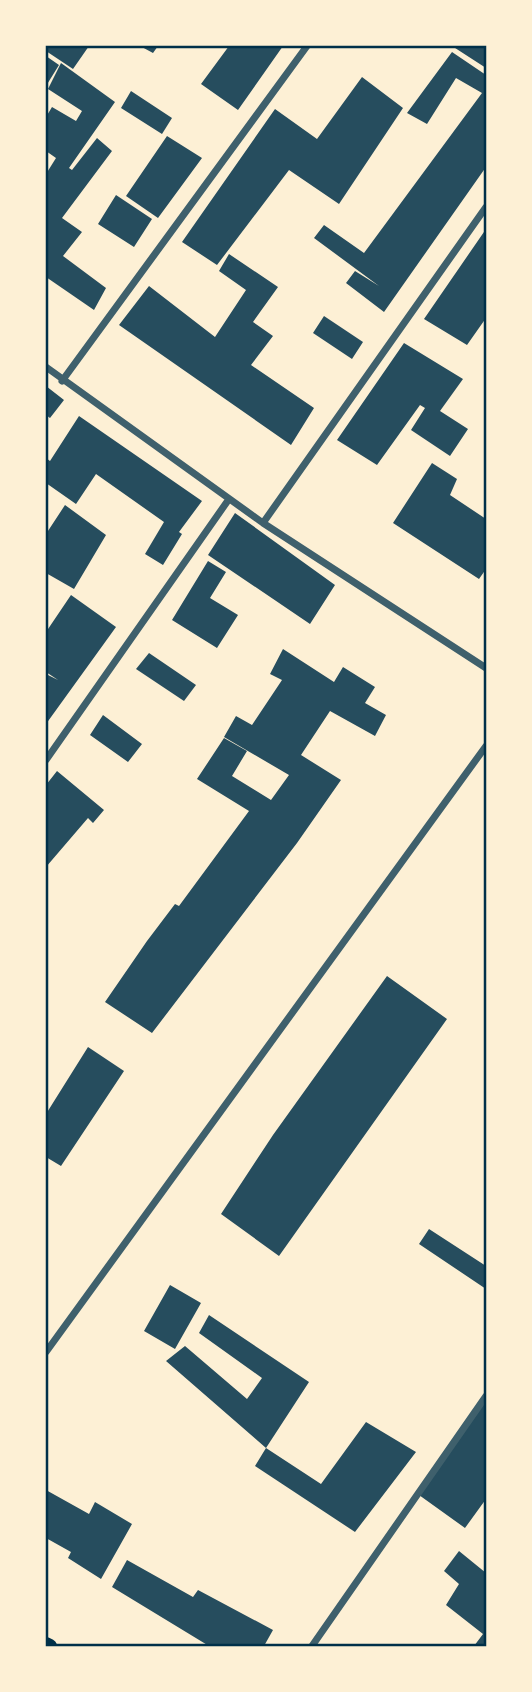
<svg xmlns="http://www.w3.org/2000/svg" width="532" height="1692" font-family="'Varela Round',sans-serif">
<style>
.building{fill:#264d5e}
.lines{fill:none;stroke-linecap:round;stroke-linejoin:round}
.minor{stroke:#3f606c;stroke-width:7}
.secondary{stroke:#003049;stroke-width:14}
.neatline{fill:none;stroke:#003049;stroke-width:2.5}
</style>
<rect width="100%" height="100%" fill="#fdf0d5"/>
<path class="building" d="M49 46H89L73 69 46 51Z
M140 46H158L153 53Z
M229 46H283L238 110 201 84Z
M452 46H486V68Z
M452 52 486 75V167L384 312 346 283 355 271 379 286 314 238 324 225 364 253 482 93 456 78 427 124 407 113Z
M46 56 59 65 46 86Z
M61 63 115 102 69 168 72 170 97 138 112 151 62 218 82 232 63 256 106 288 94 310 46 277V174L56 158 46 151V117L52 107 76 121 82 111 48 89Z
M362 77 403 108 339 204 289 170 217 265 182 242 275 109 317 139Z
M131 91 172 118 162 134 121 108Z
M167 136 202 158 158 218 126 196Z
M116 195 152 219 134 247 98 224Z
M486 229V318L467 345 424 319Z
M229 254 278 287 253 322 273 336 251 365 314 408 291 445 119 325 149 286 215 337 246 290 219 271Z
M324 316 363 342 352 359 313 333Z
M404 343 463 379 440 411 468 429 450 456 411 430 425 408 420 405 377 465 337 440Z
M46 386 64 400 50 418 46 415Z
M79 416 202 501 179 532 182 534 163 565 145 554 164 522 96 474 76 504 46 483V458L50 461Z
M432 463 457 479 450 495 486 519V569L479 579 393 523Z
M65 505 106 535 74 589 46 573V534Z
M235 513 335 585 310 624 208 555Z
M208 561 226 572 210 598 238 615 217 648 172 620Z
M71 595 116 627 46 724V674L58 680 46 672V632Z
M283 649 334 682 343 667 375 687 365 703 386 715 375 736 330 711 301 755 341 780 297 843 152 1033 105 1002 147 941 175 904 179 906 249 811 197 779 224 738 247 751 232 776 271 800 289 775 224 737 236 716 252 725 282 680 270 674Z
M149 653 196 685 184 701 136 669Z
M103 715 142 744 128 762 90 735Z
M57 771 104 810 93 823 88 818 46 867V785Z
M387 976 447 1019 279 1256 221 1214 273 1135Z
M88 1047 124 1071 61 1166 46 1157V1114Z
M429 1229 486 1266V1289L419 1244Z
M170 1285 201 1303 175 1349 144 1331Z
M209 1315 309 1382 266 1448 321 1484 366 1422 416 1452 355 1532 255 1466 266 1448 166 1361 185 1346 247 1399 262 1378 199 1333Z
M486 1401V1499L465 1528 419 1495Z
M46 1490 89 1514 95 1502 132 1524 101 1579 68 1558 71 1552 46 1538Z
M459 1551 486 1573V1646H474L483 1634 446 1605 459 1584 444 1571Z
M127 1560 193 1597 198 1590 273 1630 264 1646H209L112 1587Z"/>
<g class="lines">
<path class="minor" d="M46 367 263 523 486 668
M62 381 307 46
M263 523 486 207
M46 760 229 499
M46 1352 486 746
M312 1646 486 1396"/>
<path class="secondary" d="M46 1644 50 1646"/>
</g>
<rect width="532" height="1692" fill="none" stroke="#fdf0d5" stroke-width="94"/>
<rect x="47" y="47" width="438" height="1598" class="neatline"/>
</svg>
